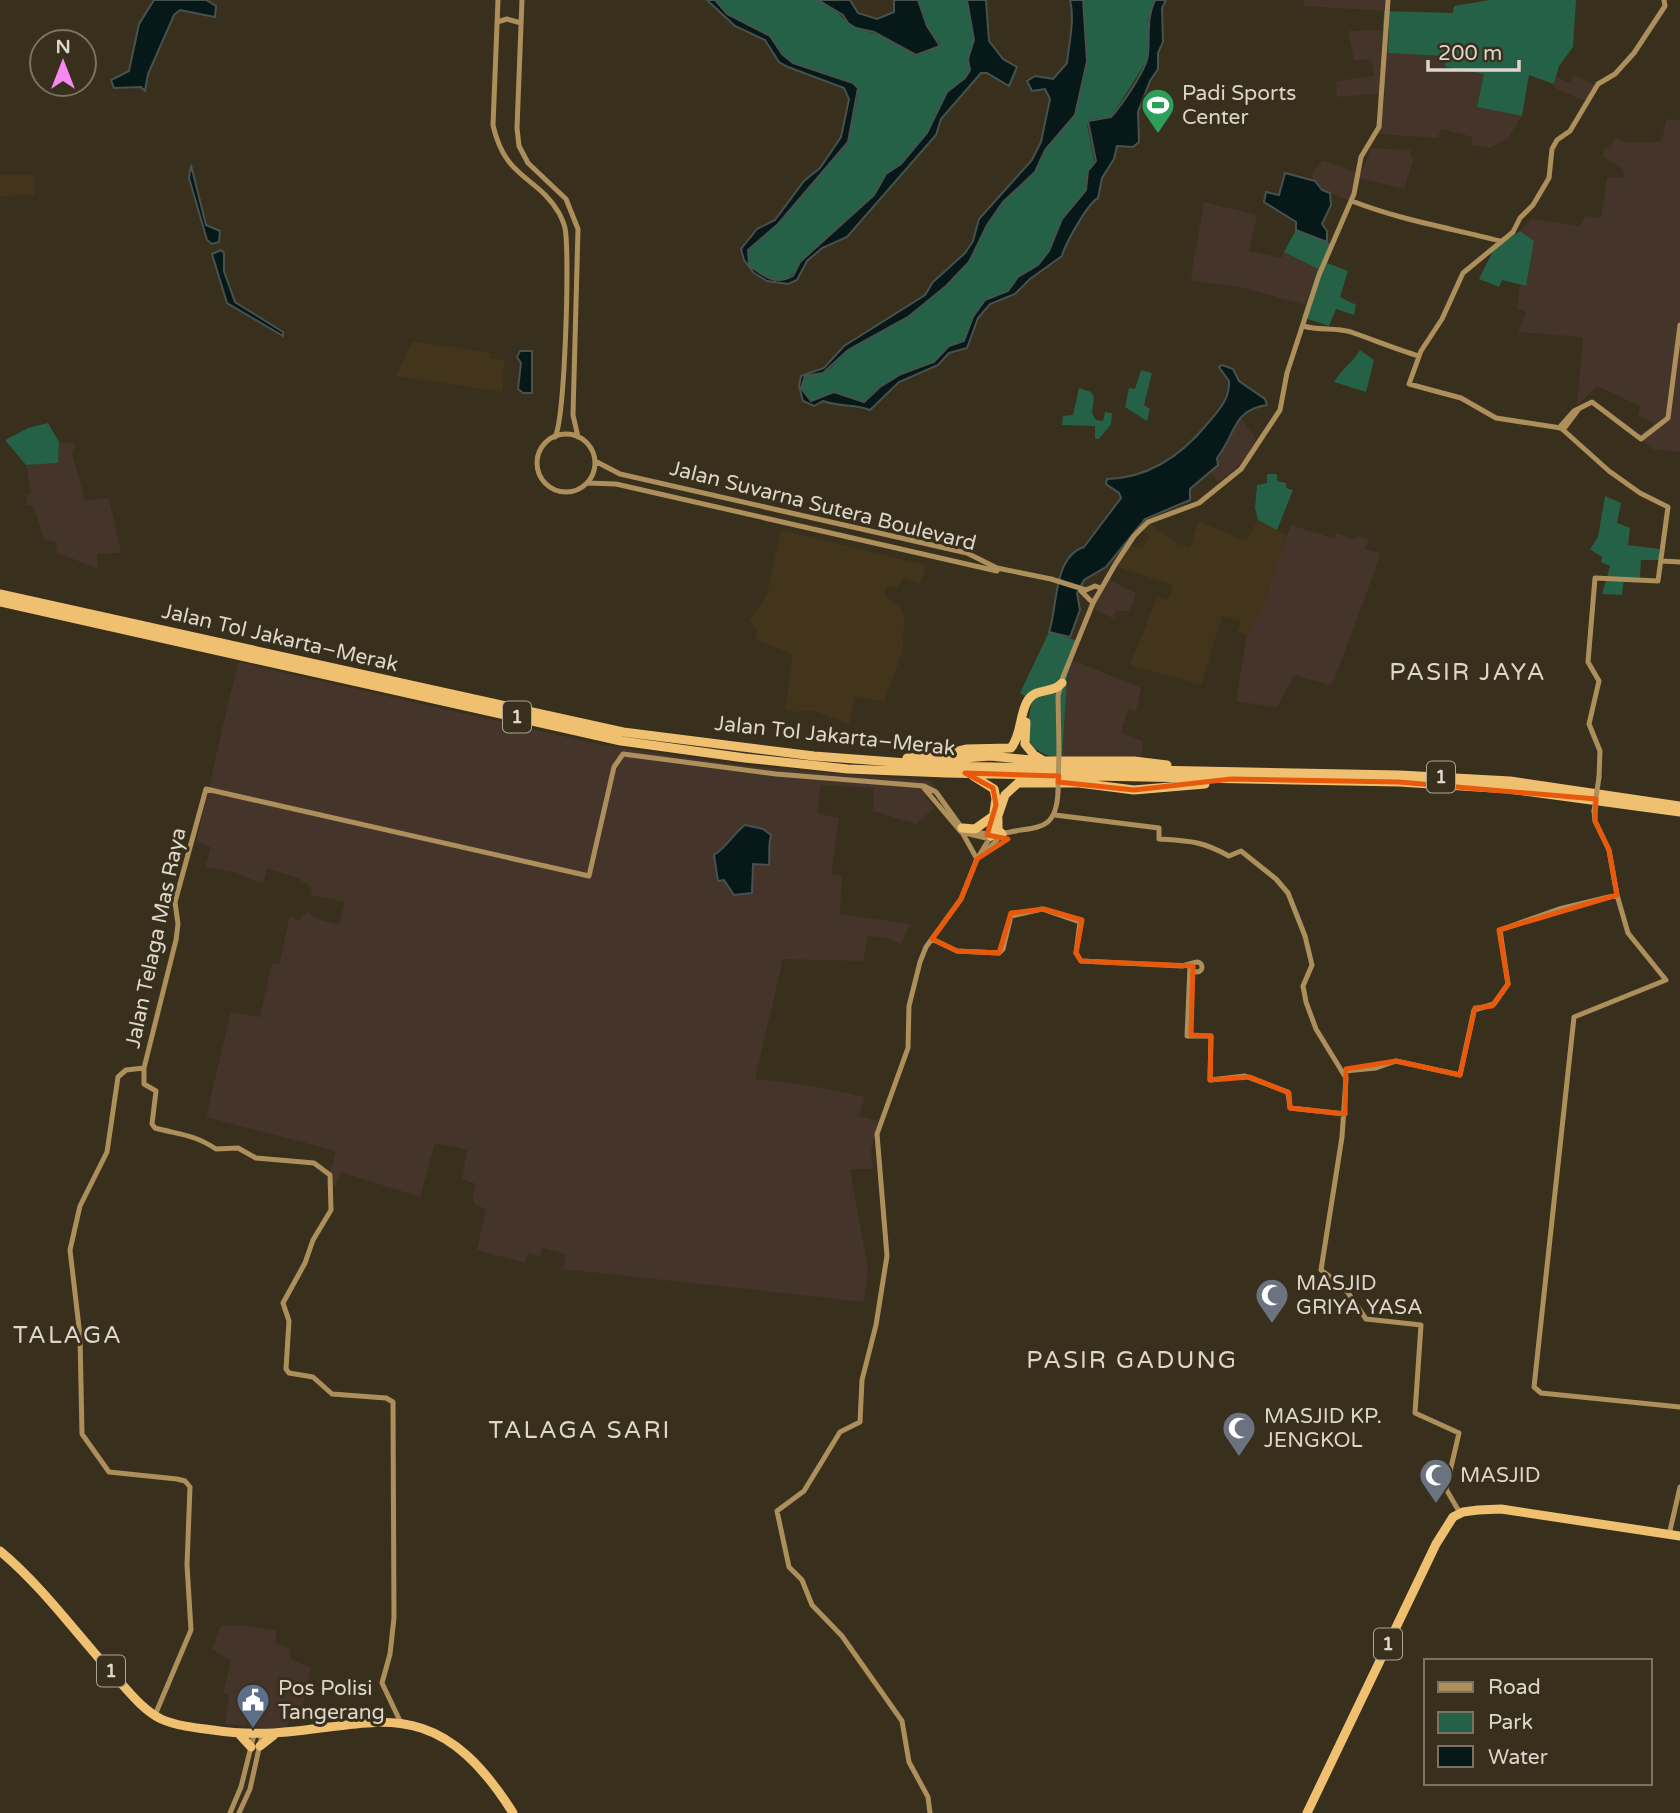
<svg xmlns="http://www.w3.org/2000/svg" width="1680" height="1813" font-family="'Varela Round',sans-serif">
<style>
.built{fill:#43351c}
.industrial{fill:#45342a}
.green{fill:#256146}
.water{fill:#071819;stroke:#47514e;stroke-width:2}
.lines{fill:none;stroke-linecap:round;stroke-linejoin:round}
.secondary{stroke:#ad8f5c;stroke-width:5}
.highway{stroke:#efc06f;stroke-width:9}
.secondary-bridge{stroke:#ad8f5c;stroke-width:5}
.marked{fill:none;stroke:#e8590c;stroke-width:5;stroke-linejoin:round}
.labels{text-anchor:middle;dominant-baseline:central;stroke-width:6;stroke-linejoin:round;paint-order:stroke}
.shield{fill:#392f1d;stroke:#aca497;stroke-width:2}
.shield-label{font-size:19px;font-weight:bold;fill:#ddd6cb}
.poi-label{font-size:21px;fill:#ddd6cb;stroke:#392f1d;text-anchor:start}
.street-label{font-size:21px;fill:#ddd6cb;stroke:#392f1d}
.quarter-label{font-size:24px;letter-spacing:2px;fill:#ddd6cb;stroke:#392f1d}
</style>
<rect width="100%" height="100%" fill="#392f1d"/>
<path class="built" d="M0 175H34V195L0 196Z
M412 341 490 353V358L504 360 503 392 396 376Z
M1258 520 1287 536 1262 608 1247 635 1238 632 1241 621 1222 616 1201 685 1130 665 1157 597 1168 600 1173 585 1115 566 1130 545 1143 549 1150 536 1143 530 1149 523 1178 544 1190 547 1199 521 1246 541Z
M781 530 926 565 920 585 904 577 897 589 889 586 884 595 900 608 904 617 903 650 884 702 855 696 849 724 811 710 795 712 785 709 793 654 756 640 757 630 749 621 767 594Z"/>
<path class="industrial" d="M1303 0H1385L1384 11 1304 6Z
M1389 30V53L1443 56 1446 67 1485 74 1478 107 1522 116 1508 138 1491 148 1471 145 1473 137 1441 129 1438 138 1378 134 1385 93 1337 97 1336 81 1374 76 1371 59 1354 60 1348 31Z
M1574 75 1595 85 1587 102 1553 87 1555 77 1570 83Z
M1667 119 1680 120V452L1652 449 1638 436 1655 423 1638 416 1640 406 1599 387H1596L1577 406 1583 337 1518 332 1526 312 1517 309 1520 286H1525L1534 242 1520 231 1531 219 1580 226 1585 216 1601 218 1607 178H1625L1623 169 1602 156 1605 148H1610L1616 137 1624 142H1661Z
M1371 148 1410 150V156L1414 158 1404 189 1360 178 1351 201 1322 190 1311 175 1322 160 1361 174Z
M1204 202 1257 215 1249 251 1282 258 1284 252 1318 269 1305 305 1240 287 1193 281 1191 276Z
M1240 417 1256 439 1245 459 1219 482 1211 473Z
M59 442 76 444 72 453 85 501 109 498 121 553 97 554 98 569 56 552 57 543 44 539 33 505H27L26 496 31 493 26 465 58 463Z
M1291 525 1335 539 1337 533 1355 540 1357 536 1369 539 1365 549 1381 553 1334 681 1330 685 1294 675 1277 708 1236 701 1247 635 1262 608Z
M1107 579 1136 593 1130 611H1116L1114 619 1092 607Z
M1072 660 1141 688 1136 711 1128 709 1121 733 1143 741 1141 758 1062 759 1064 698Z
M238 662 602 745 739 765 931 781 939 791 926 797 934 808 916 824 873 811 874 788 821 785 817 813 839 818 831 874 842 876 840 914 910 924 901 944 886 938 868 936 863 961 783 959 755 1079 813 1086 865 1097 859 1116 879 1121 871 1150 873 1169H850L868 1270 864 1302 563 1269 566 1254 543 1248 540 1256 528 1253 525 1263 477 1250 486 1209 476 1205 472 1197 476 1184 462 1179 467 1150 435 1143 420 1197 341 1172 336 1186 330 1184V1172L336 1151 206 1117 231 1012 260 1017 272 963 279 964 290 915 298 921 307 912 317 919 339 924 345 902 310 895 313 889 298 878 267 868 263 884 233 872 205 867 211 847 196 842Z
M221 1625 250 1626 277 1631 275 1643 290 1649 291 1659 311 1668 301 1713 291 1711 287 1730 225 1724 229 1695 223 1694 231 1661 212 1649Z"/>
<path class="green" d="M715 0C739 0 799 0 819 0 837 5 843 24 857 28 878 35 899 41 916 55L927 52 940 43 926 26 918 0H967L974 40 968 59 970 70 965 78 947 92 927 133 901 164 886 174 874 195 800 262C786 291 770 282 749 265L748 250 778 224 848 142 858 95 829 74 793 63 782 54 771 36 727 14Z
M1083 0H1155L1148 20V59L1111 117 1092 119 1087 124 1095 165 1087 177 1086 190 1062 219 1049 251 1038 265 1018 277 1008 291 992 297 982 305 973 317 964 341 949 346 934 362 873 392 864 403 834 392 811 401 801 389 805 376 830 369 848 350 946 286 969 262 987 225 1003 202 1035 172 1045 150 1075 115 1087 61Z
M1490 0H1576L1573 47 1559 66 1554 84 1529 75 1522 116 1477 107 1484 74 1446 67 1443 56 1388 53 1389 30 1383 29 1384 11 1453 13 1454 6Z
M1296 230 1334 245 1327 263 1348 271 1340 297 1356 305 1354 315 1336 309 1329 326 1302 317 1318 269 1284 252Z
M1520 231 1534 241 1526 286 1502 280 1499 287 1479 279 1494 249Z
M1360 350 1374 360 1366 392 1334 382C1342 369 1352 363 1360 350Z
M1141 370 1152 373 1144 405 1150 409 1147 421 1125 407 1129 388 1135 389Z
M1079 388 1091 392 1094 397 1092 413 1096 420 1103 421 1105 412 1112 413 1111 424 1099 439H1095V426L1062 425 1063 416 1073 415Z
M48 423 59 442 58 463 26 465 5 440 28 428Z
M1267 474H1277V481L1286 483V488L1293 490 1277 530 1258 520 1255 508 1257 485 1267 483Z
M1605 496 1621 503 1617 523 1630 528 1628 545 1659 549V560H1641L1640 578H1624L1622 595 1602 594 1610 566 1601 562 1602 557 1590 549 1598 537Z
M1049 632 1078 641 1067 678 1062 759C1022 750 1025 738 1032 701L1020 693Z"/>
<path class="water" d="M154 0H206L216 6 215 17 180 10 174 15 148 74 145 91 141 87 114 88 111 80 129 71 139 24Z
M707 0H715L727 14 770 36 782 54 793 63 853 83 858 88 848 142 778 224 748 250 749 265C763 276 775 286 793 276L800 262 874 195 886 174 901 164 927 133 947 92 965 78 970 70 968 59 974 40 967 0H986L989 41 1003 59 1017 67 1009 86 987 73H981L941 119 936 135 847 237 822 248 807 261 797 280 788 284 767 281 754 273 744 260 741 249 757 229 775 220 804 181 820 168 841 137 849 99 844 88 788 67 779 62 765 40 735 26Z
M818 0H850L858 13 877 19 894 12V0H918L927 26 940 46 916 55 874 32 856 28 848 23 843 15Z
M1070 0H1083L1087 61 1075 115 1045 150 1035 172 1003 202 987 225 969 262 946 286 908 317 848 350 823 373 805 376 801 388 811 401 834 392 864 402 880 387 901 374 934 362 949 346 964 341 973 317 985 300 1008 291 1018 277 1038 265 1049 251 1062 219 1086 190 1088 171 1096 161 1088 121 1111 117C1121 106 1147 69 1148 55 1150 35 1146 19 1155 0H1166L1162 8 1163 42 1158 53V69L1150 81 1138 112 1139 142 1133 147 1117 146 1114 159 1102 178 1098 198C1088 203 1065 244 1062 256L1030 279 1015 294 990 304 978 318 967 348 949 353 938 365 899 382 870 410C856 404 839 407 823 401L814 406 803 401 799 386 801 376 824 368 844 346 925 295 933 282 965 253 973 241 979 219 1032 160 1041 142 1050 99 1045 89 1032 91 1027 81 1035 76 1053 79 1067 63C1069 43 1075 19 1070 0Z
M191 165 206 225 220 231 219 242 212 244 207 240 189 178Z
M1285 173 1315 181 1322 190 1330 193 1331 205 1322 224 1327 231V242L1296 230V222L1264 202 1266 192 1279 195Z
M221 250 224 253V271L235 302 283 332V336L227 303 212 254Z
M520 351H532V393H523L518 389 521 363 517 357Z
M1222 365 1233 369 1239 381 1265 399 1267 405C1232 410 1236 434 1217 458L1218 465 1190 489V500L1145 519 1106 567 1084 580 1077 593 1080 610 1070 637 1049 632C1058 606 1053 557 1084 547L1121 498 1119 493 1106 484 1107 479C1148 478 1182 455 1208 423 1219 410 1230 399 1229 381L1219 367Z
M745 825 763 829 771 835C768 845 770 854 769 865L753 864 752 893 734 895 724 880 718 881 714 855C727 847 733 834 745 825Z"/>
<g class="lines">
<path class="secondary" d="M498 0 493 125C505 180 538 176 559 213 561 217 564 223 565 228 570 252 565 418 555 437
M522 0 517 128 519 146 528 163 566 199 578 229 573 415 578 437
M497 22 507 19 521 23
M1352 201C1400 220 1450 228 1500 241
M1303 326C1320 331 1334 327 1351 332 1374 340 1396 349 1419 356
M1559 428 1574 411 1592 402 1641 439 1668 418 1680 325
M1563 430 1578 410
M537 463a29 29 0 1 1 58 0a29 29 0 1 1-58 0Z
M595 461 620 474 967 553 997 568 1051 579 1086 590 1095 586 1101 588
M587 483 616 484 997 571
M1661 561 1680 562
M1081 591 1093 603
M1059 749 1058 696 1063 677 1093 603 1116 563 1134 536 1148 522 1199 503 1241 469 1280 410 1287 373 1319 275 1354 194 1361 157 1379 127 1388 0
M1599 777 1600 751 1589 724 1599 681 1588 662 1595 578 1658 581 1668 507 1640 493 1609 471 1561 428 1496 418 1461 398 1409 384 1421 351 1442 319 1463 273 1513 232 1520 218 1533 205 1549 178 1552 149 1557 140 1570 131 1598 84 1615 74 1634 53 1665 6 1664 0
M923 787 961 832 990 839
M1594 811 1595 821 1609 850 1617 895 1628 933 1666 980 1574 1017 1534 1387 1541 1393 1680 1407
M1055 815 1159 828V839C1190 841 1202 841 1229 856L1241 851 1276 879 1288 893 1305 936 1312 965 1303 986 1306 1002 1316 1029 1346 1078 1342 1137 1321 1270 1344 1287 1366 1319 1421 1325 1415 1413 1459 1433 1446 1489 1460 1513
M971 831 993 835
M963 834 977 859
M1002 834C1034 825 1056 835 1058 792
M985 853 1002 834
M932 939 957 951 999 953 1003 949 1011 916 1042 909 1080 922 1076 953 1081 961 1182 966 1193 963
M1192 967a5 5 0 1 1 10 0a5 5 0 1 1-10 0Z
M1190 966 1187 1036H1211L1210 1080 1245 1076 1288 1092 1290 1108 1345 1114
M144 1068V1084L156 1091 152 1124 155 1128C181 1135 193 1134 216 1149L238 1148 256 1158 314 1163 330 1175 331 1210 313 1240 305 1263 283 1303 289 1321 286 1369 289 1373 313 1377 332 1394 386 1398 393 1402 394 1618 390 1654 382 1683 401 1723
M1345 1071 1376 1068 1396 1061 1460 1075 1474 1010 1494 1004 1508 984 1500 930 1559 909 1617 895
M1669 1535 1680 1487
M155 1715 191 1630 187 1565 190 1487 185 1481 177 1479 109 1472 82 1434 80 1336 70 1250 80 1206 107 1152 118 1077 126 1070 144 1068 176 940 178 924 175 902 206 789 589 876 614 767 623 754 776 774 924 786 936 792 962 828
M230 1813 241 1787 254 1735
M239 1813 250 1789 262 1735
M930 1813 928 1797 909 1762 902 1721 842 1636 812 1605 802 1580 789 1567 777 1511 804 1491 840 1432 860 1422 862 1380 876 1325 887 1256 877 1134 908 1048 909 1006 920 962 926 947 961 899 977 859 991 836"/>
<path class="highway" d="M0 594 623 732 814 756 947 766 1400 775 1510 781 1680 806
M0 602 621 741 745 758 848 769 946 773 1399 782 1509 789 1680 812
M1026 722 1025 744 1034 755 1044 761H1134L1167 765
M907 758 933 757 966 749 1011 748C1022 734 1019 714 1028 700 1037 687 1053 694 1062 683
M940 760 990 756 1041 761
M973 776 994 789 996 799 994 812
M998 819V830L1002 834
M962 828 975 829 992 817
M991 836 1005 795 1018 783H1079L1134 790 1205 784
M0 1551C41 1585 75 1632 111 1672 126 1688 141 1709 161 1719 177 1726 196 1728 213 1730 346 1751 418 1661 513 1813
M240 1735 251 1747
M260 1746 274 1735
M1307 1813 1436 1544 1453 1517 1463 1512 1478 1510 1501 1509 1680 1536"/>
<path class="secondary-bridge" d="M1058 792 1059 749
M1594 811 1599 777"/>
</g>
<path class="marked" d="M965 773 1059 776 1058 782 1134 790 1231 779 1399 782 1596 799 1595 821 1609 850 1617 895 1499 930 1508 984 1492 1006 1475 1008 1460 1075 1396 1061 1346 1069 1345 1114 1290 1108 1289 1093 1250 1077 1210 1080 1211 1036 1191 1035 1193 966 1081 961 1076 953 1082 920 1044 909 1011 913 999 953 957 951 932 939 961 899 977 859 1008 839 987 835 996 805 993 788Z"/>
<defs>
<symbol id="stadium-pin" viewBox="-11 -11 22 30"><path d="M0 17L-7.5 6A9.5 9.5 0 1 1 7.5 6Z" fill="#2e9e5b" stroke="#392f1d"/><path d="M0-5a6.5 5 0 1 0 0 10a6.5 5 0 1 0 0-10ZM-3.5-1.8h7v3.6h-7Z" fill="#fff"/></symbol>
<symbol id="mosque-pin" viewBox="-11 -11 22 30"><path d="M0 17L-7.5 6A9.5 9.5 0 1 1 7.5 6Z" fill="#6b7280" stroke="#392f1d"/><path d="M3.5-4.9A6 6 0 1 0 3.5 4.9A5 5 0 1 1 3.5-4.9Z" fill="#fff"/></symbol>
<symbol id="civic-pin" viewBox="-11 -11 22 30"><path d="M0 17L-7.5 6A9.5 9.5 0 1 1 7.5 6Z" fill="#5c6f8a" stroke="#392f1d"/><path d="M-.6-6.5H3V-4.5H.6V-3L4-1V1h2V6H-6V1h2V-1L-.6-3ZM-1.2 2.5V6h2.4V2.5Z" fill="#fff"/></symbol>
</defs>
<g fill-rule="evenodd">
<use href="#stadium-pin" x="1139" y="86" width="38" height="52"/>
<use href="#mosque-pin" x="1253" y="1276" width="38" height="52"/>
<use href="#mosque-pin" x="1220" y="1409" width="38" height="52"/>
<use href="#mosque-pin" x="1417" y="1456" width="38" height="52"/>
<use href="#civic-pin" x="234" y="1681" width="38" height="52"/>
</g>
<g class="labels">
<g class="shield">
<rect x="503" y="701.5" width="28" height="31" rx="5"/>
<rect x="1427" y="761.5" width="28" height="31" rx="5"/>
<rect x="1374" y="1628.5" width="28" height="31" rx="5"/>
<rect x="97" y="1655.5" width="28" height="31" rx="5"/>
</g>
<g class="shield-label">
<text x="517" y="717">1</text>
<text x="1441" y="777">1</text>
<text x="1388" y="1644">1</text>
<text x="111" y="1671">1</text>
</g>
<g class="poi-label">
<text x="1182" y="93">Padi Sports<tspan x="1182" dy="24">Center</tspan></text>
<text x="1296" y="1283">MASJID<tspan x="1296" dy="24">GRIYA YASA</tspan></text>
<text x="1264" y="1416">MASJID KP.<tspan x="1264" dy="24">JENGKOL</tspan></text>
<text x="1460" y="1475">MASJID</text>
<text x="278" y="1688">Pos Polisi<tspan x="278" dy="24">Tangerang</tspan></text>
</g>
<g class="street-label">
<text transform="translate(823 506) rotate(14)">Jalan Suvarna Sutera Boulevard</text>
<text transform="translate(280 638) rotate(13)">Jalan Tol Jakarta–Merak</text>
<text transform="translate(835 736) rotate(6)">Jalan Tol Jakarta–Merak</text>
<text transform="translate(156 938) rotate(-78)">Jalan Telaga Mas Raya</text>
</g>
<g class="quarter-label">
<text x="1468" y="672">PASIR JAYA</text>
<text x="68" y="1335">TALAGA</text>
<text x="1132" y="1360">PASIR GADUNG</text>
<text x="580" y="1430">TALAGA SARI</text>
</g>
</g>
<rect x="1424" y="1659" width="228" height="126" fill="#392f1d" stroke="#7b7263" stroke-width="2"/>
<rect x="1438" y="1682" width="35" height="10" fill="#ad8f5c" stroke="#7b7263" stroke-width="2"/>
<text x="1488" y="1694" font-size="21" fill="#ddd6cb">Road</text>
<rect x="1438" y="1712" width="35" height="21" fill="#256146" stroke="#7b7263" stroke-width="2"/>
<text x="1488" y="1729" font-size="21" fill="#ddd6cb">Park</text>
<rect x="1438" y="1746" width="35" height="21" fill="#071819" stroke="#7b7263" stroke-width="2"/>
<text x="1488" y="1764" font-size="21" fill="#ddd6cb">Water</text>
<g transform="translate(63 63)"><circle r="33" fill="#392f1d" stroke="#7b7263" stroke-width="2"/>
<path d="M0-5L12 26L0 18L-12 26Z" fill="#f589ef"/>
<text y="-10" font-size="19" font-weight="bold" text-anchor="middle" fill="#ddd6cb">N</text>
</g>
<path d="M1428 60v10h91v-10" fill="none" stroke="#ddd6cb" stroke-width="3.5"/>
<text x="1438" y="60" font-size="21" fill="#ddd6cb" stroke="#392f1d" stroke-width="5" paint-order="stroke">200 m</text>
</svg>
